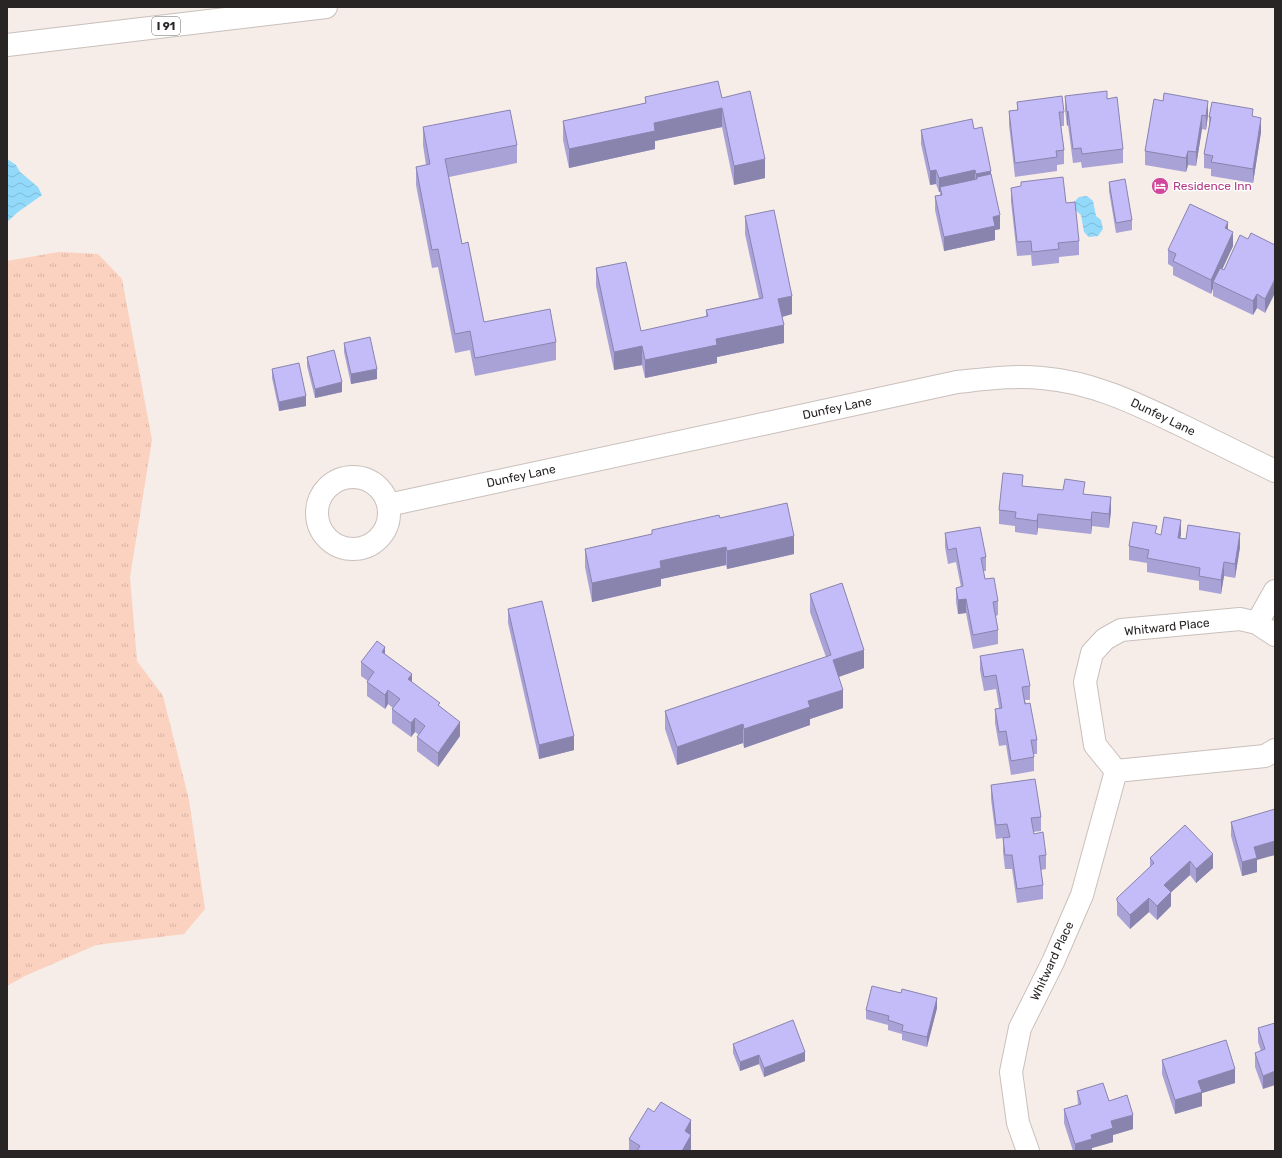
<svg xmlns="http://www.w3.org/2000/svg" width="1282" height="1158" font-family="Rubik,sans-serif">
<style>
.grass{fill:url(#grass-tufts)}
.water{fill:url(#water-waves)}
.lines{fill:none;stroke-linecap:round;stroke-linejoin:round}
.minor-casing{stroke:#c9c0bc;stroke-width:24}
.highway-casing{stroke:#c9c0bc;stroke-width:24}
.minor{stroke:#fff;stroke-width:22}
.highway{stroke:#fff;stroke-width:22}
.wall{fill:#a9a2d6}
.shaded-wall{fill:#8984ae}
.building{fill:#c4bcf9;stroke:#8984ae}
.labels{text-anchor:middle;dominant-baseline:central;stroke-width:3;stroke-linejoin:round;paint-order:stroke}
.shield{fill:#fff;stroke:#696666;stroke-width:1}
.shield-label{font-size:11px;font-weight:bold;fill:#292524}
.hotel-label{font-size:12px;fill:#b23c85;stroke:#fff;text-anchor:start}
.street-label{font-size:12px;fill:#292524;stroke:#fff}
</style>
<defs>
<pattern id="grass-tufts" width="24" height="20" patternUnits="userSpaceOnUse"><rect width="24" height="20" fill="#fbd1bf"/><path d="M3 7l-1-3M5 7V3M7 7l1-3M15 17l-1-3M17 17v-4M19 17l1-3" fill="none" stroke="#d7b3a4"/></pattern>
<pattern id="water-waves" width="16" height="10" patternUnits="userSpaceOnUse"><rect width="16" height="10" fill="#92d9fa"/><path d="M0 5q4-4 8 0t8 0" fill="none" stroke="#7ebad6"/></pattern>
</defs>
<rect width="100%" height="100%" fill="#f6ece8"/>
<path class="grass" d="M59 252 98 254 122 279 152 440 130 577 137 661 163 696 189 800 205 909 184 934 96 945 27 975 7 986V261Z"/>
<path class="water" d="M7 159 16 165 20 172 38 187 42 195 18 212 7 222Z
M1087 196 1093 201 1096 216 1101 220 1103 229 1098 236 1089 237 1084 232 1081 215 1074 209 1073 203 1079 197Z"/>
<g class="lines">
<defs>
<path id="minor" d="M317 513a36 36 0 1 1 72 0a36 36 0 1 1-72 0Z
M388 505 957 382C986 379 1014 375 1042 378 1092 382 1135 403 1179 424 1211 440 1243 455 1275 471
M1257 623 1275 591
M1116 771 1095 745 1085 682 1092 653 1105 639 1121 630 1240 619 1257 623 1275 635
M1116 771 1265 756 1275 750
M1028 1151 1018 1123 1011 1072 1020 1028 1053 962 1082 895 1116 771"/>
<path id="highway" d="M7 45 326 7"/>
</defs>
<use href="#minor" class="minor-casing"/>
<use href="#highway" class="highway-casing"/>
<use href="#minor" class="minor"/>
<use href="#highway" class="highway"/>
</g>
<path class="wall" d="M1065 96 1107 99 1123 149V163L1082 168 1081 162 1073 163 1068 125 1067 126 1065 110Z
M645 97 722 98 765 178 734 185 722 127 655 141V149L569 168 563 140V121L645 103Z
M1154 99 1208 115 1206 130 1202 129 1196 166 1188 165 1186 172 1145 165V151Z
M1017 102 1064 112V126H1061L1064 150V164L1057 165V171L1015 177 1009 125V111L1017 110Z
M1253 116 1261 132 1253 183 1211 176V169L1204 168V154L1209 127V117Z
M423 127 517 145V163L449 177 462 244 484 322 556 342V360L475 376 470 350 455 353 438 267 432 268 416 185V167L426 165 423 145Z
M974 129 991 174 1000 229 995 230V240L944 251 935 210V196L940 195V192H939L936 184 930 185 921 144V130Z
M1021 182 1066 203 1079 241V255L1059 257V263L1032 266 1031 255 1017 256 1011 202V188L1021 187Z
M1109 182 1132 220V230L1116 233 1109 191Z
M745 216 792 314 782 317 784 343 717 357V363L645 378 642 365 614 370 596 286V268L641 331 706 317V310L759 298 745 234Z
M1228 229 1233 246 1222 269 1224 270 1248 239 1275 245 1265 313 1257 308 1253 315 1213 296V288L1211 294 1173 275V267L1168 264V250Z
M344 343 377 379 351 384 344 352Z
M307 357 342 392 315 398 307 366Z
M272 369 306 406 279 411 272 378Z
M1023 486 1085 494 1111 511 1109 528 1092 526 1091 534 1038 528 1037 535 1015 532V526L999 524V510Z
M720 518 794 554 727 569 726 565 661 579V586L592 602 585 567V549L652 534V530Z
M945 533 986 557V571H983L985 579 998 601V615L996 616 998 630V644L973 649 966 613 958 614 956 602V588L961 587 956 562 948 564 945 547Z
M1157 534 1161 535 1181 534 1180 538 1240 547 1235 578 1224 576 1221 594 1199 590V581L1147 572V563L1129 560V546Z
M810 594 864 668 838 677 843 708 810 719V725L744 748 743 743 677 765 665 729V711L826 657 810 612Z
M508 609 574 750 539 759 508 623Z
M385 654 412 682 440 707 460 736 438 767 417 751V737L419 735 415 732 411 737 392 723V709L393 708 388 704 385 709 367 696V682L368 681 361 676V662Z
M980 656 1030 686V700H1025L1037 740V754H1034V771L1011 775 1006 745 999 746 995 723V709L999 708 996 689 984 691 980 670Z
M991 785 1041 817V831L1033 832 1034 834 1046 855V869L1041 870 1043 885V899L1017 903 1012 869H1005L1003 852V838L996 839 991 799Z
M1231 822 1257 860V872L1242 876 1231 836Z
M1185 825 1213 868 1196 883 1190 875 1171 892V906L1157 920 1149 912 1130 929 1117 915V898L1150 867V858Z
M937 1008 927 1047 902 1040V1034L888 1030V1025L866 1019V1010Z
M1275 1023 1263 1089 1255 1067V1053L1261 1051 1258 1042V1028Z
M733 1044 805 1061 764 1077 759 1064 740 1071 733 1053Z
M1162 1060 1235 1083 1202 1093V1106L1175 1114 1162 1074Z
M1077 1091 1109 1101 1133 1129 1113 1135V1142L1092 1148V1151H1073L1064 1123V1109L1078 1105Z
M691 1134V1149L690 1151H629V1139Z"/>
<path class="shaded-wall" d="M1208 101V115L1206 130V116Z
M722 108V127L655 141V149L569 168V149L654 123Z
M1068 111V125L1067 126V112Z
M1202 115V129L1196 166V152Z
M1261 118V132L1253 183V169Z
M1188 151V165L1186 172V158Z
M765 159V178L734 185V166Z
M936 170V184L930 185V171Z
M975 170V184L940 187V192H939V178Z
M991 171V185L977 177 976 188V174Z
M1000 215V229L995 230V240L944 251V237L993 217Z
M1228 222V236L1225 228Z
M1233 232V246L1216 283 1213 282V288L1211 294V280Z
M1275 279V293L1265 313V299Z
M1257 294V308L1253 315V301Z
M792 296V314L778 318V299Z
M784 325V343L717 357V363L645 378V360L716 339Z
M642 346V365L614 370V352Z
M377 369V379L351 384V374Z
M342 382V392L315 398V389Z
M306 396V406L279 411V402Z
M1111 497V511L1109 528V514Z
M1092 512V526L1091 534V520Z
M1038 514V528L1037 535V521Z
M1181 520V534L1178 552V538Z
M1240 533V547L1235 578V564Z
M794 536V554L727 569V551Z
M726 547V565L661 579V586L592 602V583L660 561Z
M1224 562V576L1221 594V580Z
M966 599V613L958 614V600Z
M385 647V661L382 652Z
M864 650V668L833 679V660Z
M412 674V688L408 679Z
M388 690V704L385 709V695Z
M843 690V708L810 719V725L744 748V729L808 701Z
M415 718V732L411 737V723Z
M460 722V736L438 767V753Z
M743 724V743L677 765V747Z
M574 736V750L539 759V745Z
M1275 841V855L1257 860V872L1242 876V862L1254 847Z
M1213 854V868L1196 883V869Z
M1190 861V875L1164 899V885Z
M1171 892V906L1157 920V906Z
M1149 898V912L1130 929V915Z
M937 998V1008L927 1047V1037Z
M805 1052V1061L764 1077V1068Z
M759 1055V1064L740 1071V1062Z
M1235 1069V1083L1202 1093V1106L1175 1114V1100L1198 1081Z
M1275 1071V1085L1263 1089V1076Z
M1133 1115V1129L1113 1135V1142L1092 1148V1151H1075V1144L1091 1135 1111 1121Z
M691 1120V1134L685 1145V1131Z
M691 1135V1149L690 1151H682Z"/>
<path class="building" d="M718 81 722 98 750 91 765 159 734 166 722 108 654 123 655 131 569 149 563 121 646 103 645 97Z
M1107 91V99L1117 97 1123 149 1082 154 1081 148 1073 149 1068 111 1067 112 1065 96Z
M1164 93 1208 101 1206 116 1202 115 1196 152 1188 151 1186 158 1145 151 1154 99 1163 101Z
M1062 96 1064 112H1059L1064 150 1056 151 1057 157 1015 163 1009 111 1018 110 1017 102Z
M1212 102 1253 109 1252 116 1261 118 1253 169 1211 162 1213 156 1204 154 1211 117H1209Z
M510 110 517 145 445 159 462 244 468 242 484 322 550 309 556 342 475 358 470 331 455 334 438 249 432 250 416 167 430 164 423 127Z
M972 119 974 129 982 127 991 171 976 174 975 170 939 178 936 170 930 171 921 130Z
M991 174 1000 215 993 217 995 226 944 237 935 196 942 195 940 187 977 179V177Z
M1063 177 1066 203 1075 202 1079 241 1058 243 1059 249 1032 252 1031 241 1017 242 1011 188 1021 186V182Z
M1125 179 1132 220 1116 223 1109 182Z
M1190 204 1228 222 1225 228 1233 232 1211 280 1173 261 1176 254 1168 250Z
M774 210 792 296 778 299 784 325 716 339 717 345 645 360 642 346 614 352 596 268 626 262 641 331 708 316 706 310 763 298 745 216Z
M1251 233 1275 245V279L1265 299 1257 294 1253 301 1213 282 1220 268 1224 270 1240 235 1248 239Z
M370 337 377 369 351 374 344 343Z
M334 350 342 382 315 389 307 357Z
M299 363 306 396 279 402 272 369Z
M1003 473 1023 475 1022 486 1063 490 1065 479 1085 482 1083 494 1111 497 1109 514 1092 512 1091 520 1038 514 1037 521 1015 518 1016 512 999 510Z
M787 503 794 536 727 551 726 547 660 561 661 568 592 583 585 549 652 534V530L719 515 720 518Z
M1164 517 1181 520 1178 538 1186 539 1188 525 1240 533 1235 564 1224 562 1221 580 1199 576 1200 568 1147 558 1149 550 1129 546 1133 522 1157 526 1155 533 1161 535Z
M980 527 986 557 981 558 985 579 994 578 998 601 993 602 998 630 973 635 966 599 958 600 956 588 963 586 956 548 948 550 945 533Z
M842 583 864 650 833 660 843 690 808 701 810 707 744 729 743 724 677 747 665 711 831 655 810 594Z
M542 601 574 736 539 745 508 609Z
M377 641 385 647 382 652 412 674 408 679 440 703 438 705 460 722 438 753 417 737 425 726 415 718 411 723 392 709 400 699 388 690 385 695 367 682 374 672 361 662Z
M1023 649 1030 686 1022 687 1025 704 1030 703 1037 740H1031L1034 757 1011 761 1006 731 999 732 995 709 1002 708 996 675 984 677 980 656Z
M1035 779 1041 817 1031 818 1034 834 1043 832 1046 855 1039 856 1043 885 1017 889 1012 855H1005L1003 838 1010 837 1007 824 996 825 991 785Z
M1275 809V841L1254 847 1257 858 1242 862 1231 822Z
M1185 825 1213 854 1196 869 1190 861 1164 885 1171 892 1157 906 1149 898 1130 915 1117 901V898L1154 863 1150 858Z
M872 986 901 993 902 989 937 998 927 1037 902 1031 903 1025 888 1020 889 1016 866 1010Z
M793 1020 805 1052 764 1068 759 1055 740 1062 733 1044Z
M1275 1023V1071L1263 1076 1255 1053 1265 1049 1258 1028Z
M1226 1040 1235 1069 1198 1081 1202 1092 1175 1100 1162 1060Z
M1103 1083 1109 1101 1127 1095 1133 1115 1111 1121 1113 1128 1091 1135 1092 1139 1075 1144 1064 1109 1081 1104 1077 1091Z
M661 1102 691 1120 685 1131 691 1135 682 1151H637L640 1146 629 1139 648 1108 654 1112Z"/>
<defs>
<symbol id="hotel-disc" viewBox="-11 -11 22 22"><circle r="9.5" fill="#d1479c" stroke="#fff"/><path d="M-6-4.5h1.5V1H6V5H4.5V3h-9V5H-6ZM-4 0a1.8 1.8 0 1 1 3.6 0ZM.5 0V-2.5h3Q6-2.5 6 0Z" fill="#fff"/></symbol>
</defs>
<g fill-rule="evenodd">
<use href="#hotel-disc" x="1150" y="176" width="20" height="20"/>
</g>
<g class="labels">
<rect class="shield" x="152" y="17" width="28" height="18" rx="3"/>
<g class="shield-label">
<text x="166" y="26">I 91</text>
</g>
<g class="hotel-label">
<text x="1173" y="186">Residence Inn</text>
</g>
<g class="street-label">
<text transform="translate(837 408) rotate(-12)">Dunfey Lane</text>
<text transform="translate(1163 417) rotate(26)">Dunfey Lane</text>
<text transform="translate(521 476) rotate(-12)">Dunfey Lane</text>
<text transform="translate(1167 627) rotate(-6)">Whitward Place</text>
<text transform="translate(1052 961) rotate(-65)">Whitward Place</text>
</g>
</g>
<rect width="1282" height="1158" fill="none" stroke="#292524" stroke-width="16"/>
</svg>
